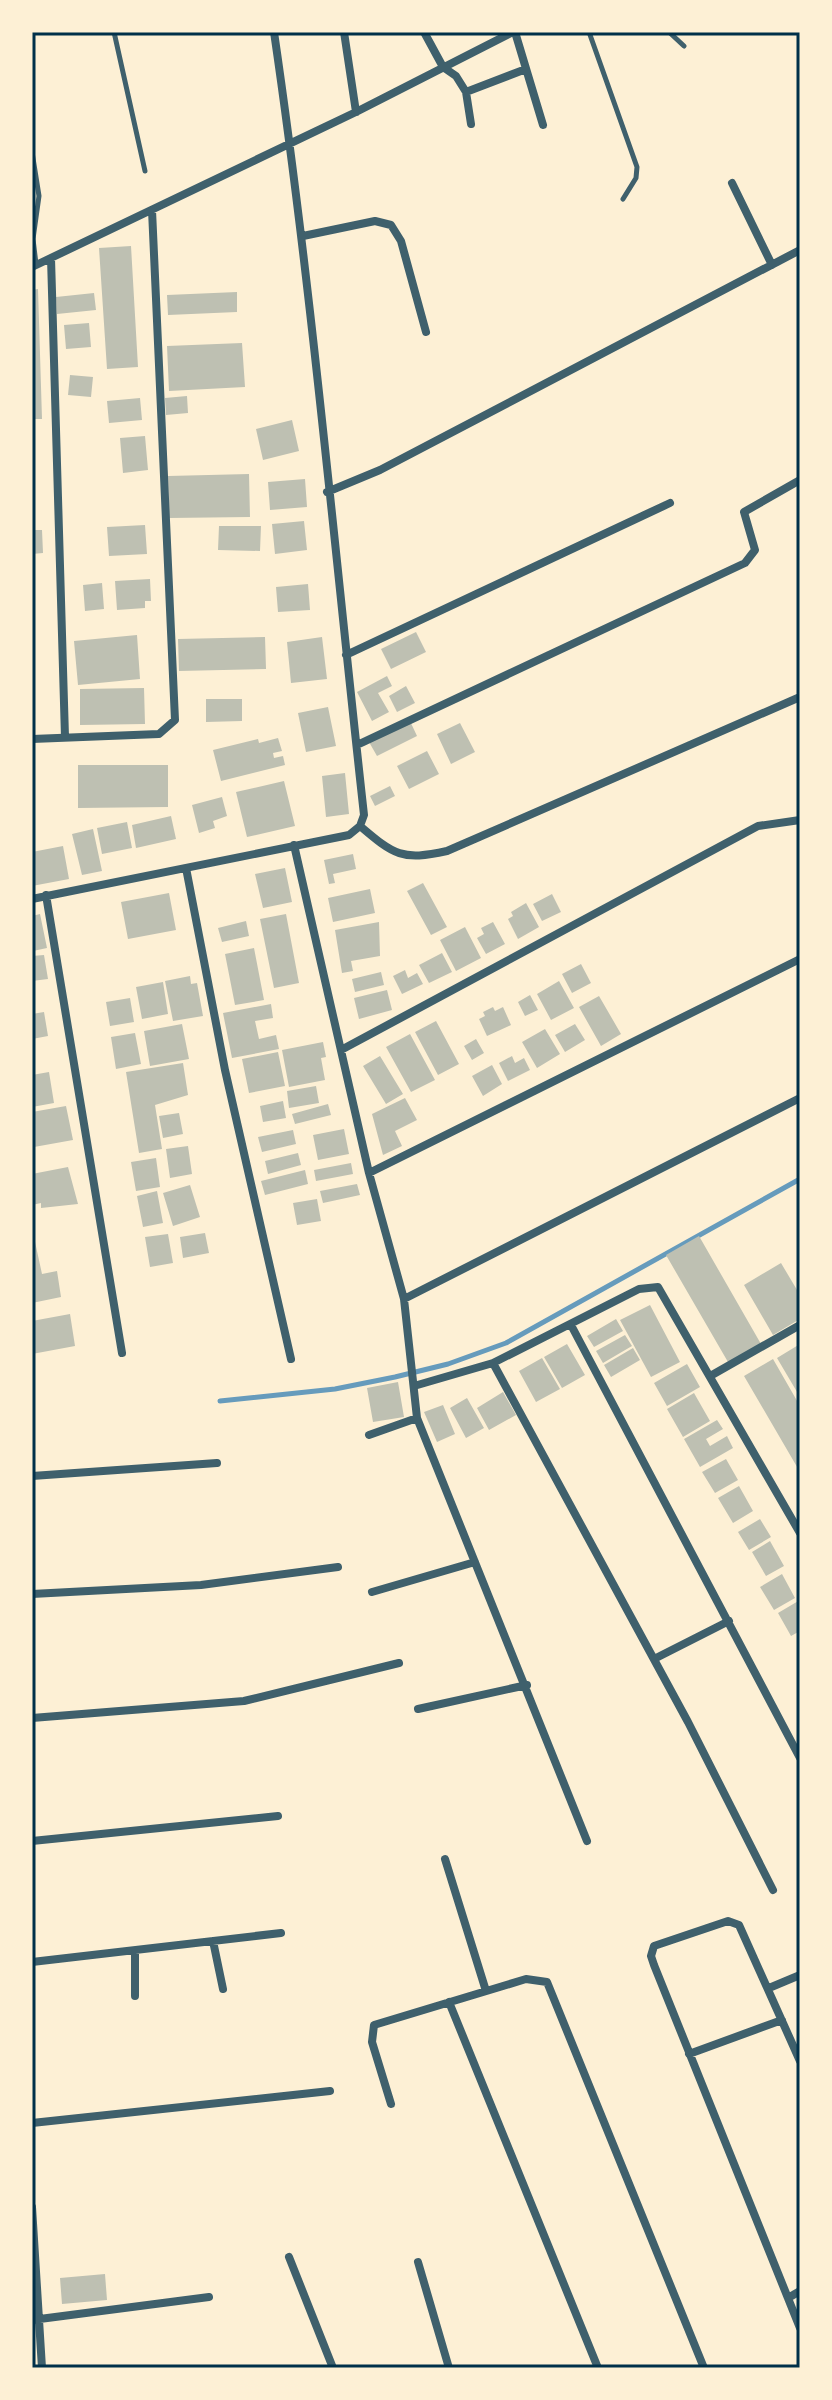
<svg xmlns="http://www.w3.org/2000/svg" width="832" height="2400" font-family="Poppins,sans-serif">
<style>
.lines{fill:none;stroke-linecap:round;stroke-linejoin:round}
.stream{stroke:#669bbc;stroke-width:5}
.building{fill:#bec0b2}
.service{stroke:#3f606c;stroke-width:5}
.minor{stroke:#3f606c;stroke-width:8}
.neatline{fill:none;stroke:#003049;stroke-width:3}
</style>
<rect width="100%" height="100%" fill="#fdf0d5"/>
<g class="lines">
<path class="stream" d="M220 1401 335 1389 395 1377 448 1364 506 1343 800 1179"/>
</g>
<path class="building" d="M131 246 138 367 107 369 99 248Z
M38 289 42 419H32V290Z
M237 292V312L168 315 167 295Z
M94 293 96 310 57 314 56 297Z
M89 323 91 347 66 349 64 325Z
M242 343 245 387 169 391 167 346Z
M70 375 93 377 91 397 68 395Z
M187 396 188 413 166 415 165 398Z
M140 398 142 420 109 423 107 401Z
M292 420 299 451 263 460 256 429Z
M145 436 148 470 123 473 120 438Z
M249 474 250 517 169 518 168 476Z
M305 479 307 507 270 510 268 482Z
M304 521 307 550 275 554 272 524Z
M145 525 147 554 109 556 107 527Z
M219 526H261L260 551 218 550Z
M32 530H42L43 553 32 554Z
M150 579 151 601H145V608L117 610 115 581Z
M102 583 104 609 85 611 83 585Z
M308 584 310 610 278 612 276 587Z
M416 632 426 652 391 669 381 649Z
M137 635 140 679 78 685 74 641Z
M265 637 266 669 179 671 178 639Z
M322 637 327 679 291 683 287 642Z
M387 676 392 686 378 693 389 712 372 721 357 692Z
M406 686 415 703 397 712 389 696Z
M144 688 145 724 80 725V689Z
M206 699H242V721L206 722Z
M328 707 336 746 306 752 298 713Z
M410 721 417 736 377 756 369 742Z
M460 723 475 752 451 764 437 734Z
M278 738 282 751 273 753 274 758 283 756 285 765 221 781 213 750 258 739 259 743Z
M427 751 439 774 409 789 397 766Z
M78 765H168V807L78 808Z
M345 773 349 814 326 817 322 776Z
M284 781 295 826 247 837 236 792Z
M390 786 395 796 375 806 370 796Z
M222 797 227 816 213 821 215 828 199 833 192 805Z
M171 816 176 839 136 848 132 825Z
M127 822 132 848 102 854 97 828Z
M93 829 102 871 82 875 72 834Z
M63 846 69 879 32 886V852Z
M353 854 356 869 333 874 335 883 329 884 324 860Z
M285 868 292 902 263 908 255 874Z
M423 883 447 927 431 935 407 891Z
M370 889 375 913 333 922 328 898Z
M169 893 176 930 128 939 121 902Z
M552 894 561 912 542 921 533 904Z
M526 903 539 927 518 939 508 919 513 916 511 912Z
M40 914 47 948 33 951 32 916Z
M286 914 299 983 274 988 260 919Z
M246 921 249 936 222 942 218 928Z
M379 922 380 956 351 961 353 971 342 973 335 930Z
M493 922 505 944 486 954 477 938 484 934 481 928Z
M465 927 481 958 456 971 440 940Z
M254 948 264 1000 235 1005 225 954Z
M442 953 452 972 429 983 419 965Z
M44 955 48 979 32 981V956Z
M581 964 591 983 572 993 562 974Z
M405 970 408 978 417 973 423 984 402 994 393 976Z
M381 972 384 985 355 992 352 979Z
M190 976 191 984 197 983 203 1016 173 1021 165 981Z
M559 981 574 1008 551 1020 537 994Z
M163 982 168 1014 142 1019 136 987Z
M387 990 392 1010 359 1019 354 998Z
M530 995 538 1010 525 1016 518 1002Z
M599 996 621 1034 601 1046 579 1007Z
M130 998 134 1022 110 1026 106 1002Z
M271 1004 273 1018 255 1021 259 1039 276 1035 279 1049 232 1058 223 1013Z
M493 1007 495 1011 503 1007 511 1025 487 1036 479 1019 485 1016 483 1012Z
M44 1012 48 1036 32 1039V1014Z
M436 1021 459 1064 438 1075 415 1032Z
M182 1024 189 1059 150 1066 144 1031Z
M575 1024 585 1040 565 1052 555 1035Z
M545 1029 560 1054 537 1068 522 1042Z
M135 1033 141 1064 116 1069 111 1037Z
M410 1034 435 1080 411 1092 386 1047Z
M476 1039 484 1053 472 1060 464 1046Z
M323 1042 326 1057 321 1058 325 1080 289 1087 282 1050Z
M278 1052 285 1086 249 1093 242 1059Z
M380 1056 403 1094 386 1104 363 1066Z
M512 1056 515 1063 524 1058 530 1070 508 1081 499 1063Z
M183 1063 188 1095 155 1105 162 1149 139 1153 126 1072Z
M492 1065 502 1084 483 1096 472 1076Z
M49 1072 54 1103 32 1107V1075Z
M316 1086 319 1103 289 1108 287 1091Z
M405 1098 417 1120 395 1131 402 1146 383 1155 372 1114Z
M283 1101 286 1118 263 1122 260 1106Z
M328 1104 331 1115 295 1124 292 1114Z
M66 1106 73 1140 34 1147 32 1112Z
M179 1113 183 1134 163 1138 159 1116Z
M344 1129 349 1154 318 1160 313 1135Z
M293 1130 296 1144 262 1152 258 1137Z
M188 1146 192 1174 170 1178 166 1149Z
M298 1153 301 1165 268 1174 265 1161Z
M156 1158 160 1187 136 1191 131 1162Z
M351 1163 353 1174 316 1181 314 1170Z
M68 1167 78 1204 41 1208V1203L32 1205V1174Z
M305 1170 308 1184 265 1195 261 1181Z
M357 1184 360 1195 323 1203 320 1191Z
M190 1185 200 1217 173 1226 163 1193Z
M157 1191 163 1223 143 1227 137 1196Z
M317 1199 321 1221 297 1225 293 1203Z
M32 1228 42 1274 57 1271 61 1297 32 1303Z
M205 1233 209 1253 183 1258 180 1237Z
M168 1234 173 1263 150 1267 145 1237Z
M699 1236 761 1344 728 1362 666 1255Z
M781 1263 800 1295V1319L773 1335 744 1285Z
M650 1305 680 1362 651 1377 620 1320Z
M70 1314 75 1346 32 1354V1321Z
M616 1319 623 1331 594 1347 587 1336Z
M625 1335 632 1346 603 1363 596 1351Z
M567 1344 585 1375 562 1388 544 1357Z
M800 1344V1397L777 1358Z
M633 1348 640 1360 611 1377 604 1365Z
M542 1358 560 1389 536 1402 519 1371Z
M773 1359 800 1406V1472L744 1376Z
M687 1364 700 1387 667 1406 654 1383Z
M398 1382 404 1417 373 1422 367 1388Z
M503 1392 516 1415 489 1430 477 1408Z
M694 1393 710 1421 683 1437 667 1409Z
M467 1398 484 1428 466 1438 450 1408Z
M443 1405 455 1434 437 1442 424 1412Z
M717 1420 723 1429 706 1439 710 1446 727 1436 733 1448 700 1467 684 1439Z
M726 1459 738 1480 715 1493 702 1472Z
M739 1486 753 1511 733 1523 718 1498Z
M760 1519 771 1537 749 1550 738 1532Z
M770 1541 784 1566 766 1576 752 1552Z
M782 1574 795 1598 774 1610 760 1587Z
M800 1600V1631L791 1636 778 1613Z
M105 2274 107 2300 62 2304 60 2278Z"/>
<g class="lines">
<path class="service" d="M114 32 145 171
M589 32 637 167 636 178 623 199
M669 32 684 46
M32 152 39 196 33 239 36 264"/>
<path class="minor" d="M344 32 356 112
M424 32 443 67 456 76 466 92
M515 32 543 125
M471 124 466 92 526 69
M732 183 772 265
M303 236 375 221 391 225 401 241 426 332
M51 258 65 737
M32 267 356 112 513 32
M327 492 380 470 800 250
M346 655 670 503
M32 739 159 734 175 720 152 210
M357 745 745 563 755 550 744 512 800 480
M360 826C394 855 402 861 447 851L800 697
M294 845 369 1173 404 1299 417 1418 587 1841
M186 868 225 1070 291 1359
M46 895 122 1353
M32 899 349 835 360 826 364 815C335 554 312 292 274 32
M341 1050 758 826 800 820
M369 1173 800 959
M404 1299 800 1098
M571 1325 800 1758
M493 1363 688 1722 773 1890
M712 1375 800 1325
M414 1386 493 1363 639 1289 658 1287 800 1533
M369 1435 417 1418
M32 1476 217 1463
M372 1592 475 1562
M32 1594 201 1585 338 1567
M654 1659 729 1621
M418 1709 527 1685
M32 1718 244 1701 399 1663
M32 1841 278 1816
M445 1859 486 1991
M213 1941 223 1989
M135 1951V1996
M32 1962 281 1933
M769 1988 800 1975
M449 2002 598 2368
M689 2054 782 2020
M800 2061 739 1925 728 1921 654 1946 651 1956 654 1965 800 2328
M391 2104 372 2042 374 2025 526 1979 547 1982 704 2368
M32 2123 330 2091
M32 2207 42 2368
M289 2257 333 2368
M418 2262 449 2368
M788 2298 800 2291
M32 2320 209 2297"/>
</g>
<rect width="832" height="2400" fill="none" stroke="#fdf0d5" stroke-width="68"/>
<rect x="34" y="34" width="764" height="2332" class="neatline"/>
</svg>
